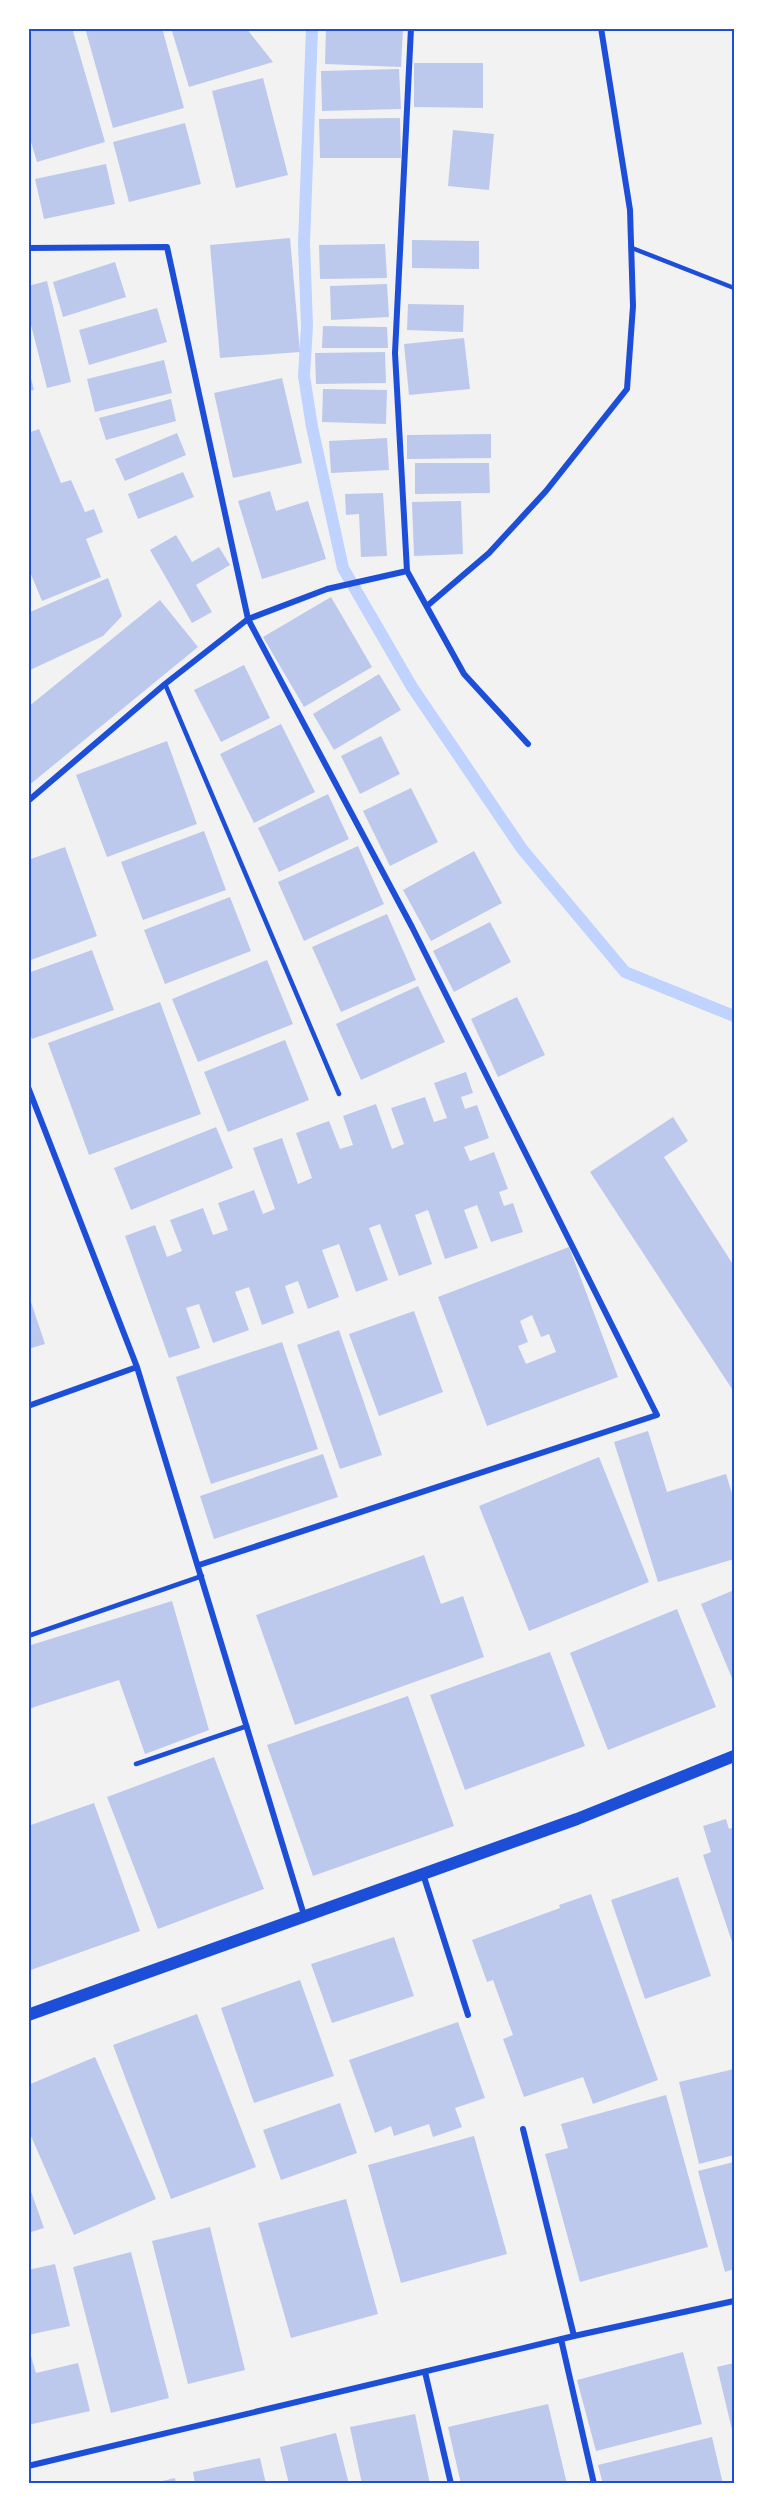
<svg xmlns="http://www.w3.org/2000/svg" width="763" height="2512" font-family="'IBM Plex Sans',sans-serif">
<style>
.lines{fill:none;stroke-linecap:round;stroke-linejoin:round}
.stream{stroke:#bfd3fe;stroke-width:12}
.building{fill:#bdc9ec;fill-rule:evenodd}
.service{stroke:#1d4ed8;stroke-width:4.5}
.minor{stroke:#1d4ed8;stroke-width:6}
.secondary{stroke:#1d4ed8;stroke-width:12}
.neatline{fill:none;stroke:#1d4ed8;stroke-width:2}
</style>
<rect width="100%" height="100%" fill="#f2f2f2"/>
<g class="lines">
<path class="stream" d="M312 28 304 243 307 326 304 376 312 427 343 568 412 687 522 849 625 972 734 1016"/>
</g>
<path class="building" d="M28 28H72L105 142 37 162 28 132Z
M85 28H162L184 108 113 128Z
M171 28H246L273 62 189 87Z
M326 28H403L401 67 325 64Z
M414 63H483V108L414 107Z
M399 69 401 109 322 111 321 71Z
M263 78 288 175 236 188 212 91Z
M400 118 401 158H320L319 119Z
M185 123 201 184 129 202 113 142Z
M453 130 494 134 489 190 448 186Z
M106 164 115 204 44 219 35 179Z
M290 238 300 352 220 358 210 245Z
M412 240 479 241V269L412 268Z
M385 244 387 278 320 279 319 245Z
M115 262 126 297 63 317 53 282Z
M47 281 71 382 47 388 28 313V286Z
M387 284 389 317 331 320 330 286Z
M408 304 464 305 463 332 407 330Z
M157 308 167 342 89 365 79 330Z
M323 326 387 327 388 348H322Z
M464 338 470 389 409 395 404 344Z
M385 352 386 383 316 384 315 353Z
M164 360 172 393 95 412 87 379Z
M28 367 34 390 28 391Z
M282 378 302 463 233 478 214 393Z
M323 389 387 390 386 424 322 422Z
M171 399 176 421 106 440 99 418Z
M39 429 61 483 71 480 85 512 94 509 103 532 86 539 101 577 42 601 28 567V433Z
M177 433 186 455 125 481 115 459Z
M491 434V458L407 459V435Z
M387 438 389 470 331 473 329 441Z
M415 463H489L490 493 415 494Z
M183 472 194 497 138 519 128 494Z
M270 491 276 511 308 501 326 559 262 579 238 501Z
M383 493 387 556 361 557 359 514 346 515 345 494Z
M461 501 463 554 414 556 412 502Z
M176 535 192 562 219 547 230 565 196 585 212 612 192 623 150 550Z
M108 578 122 616 103 636 28 671V613Z
M331 597 372 667 304 707 263 637Z
M160 600 198 647 28 786V707Z
M244 665 270 718 221 742 194 690Z
M379 674 401 710 334 750 313 714Z
M281 724 315 792 254 823 220 754Z
M381 736 400 774 360 794 341 756Z
M167 741 197 824 107 857 76 775Z
M411 788 438 842 390 866 363 811Z
M328 794 349 839 279 872 258 828Z
M204 831 226 890 143 920 121 862Z
M358 846 384 904 304 941 278 882Z
M65 847 97 936 28 961V860Z
M474 851 502 903 431 941 403 890Z
M230 897 251 951 165 984 144 930Z
M387 914 416 980 341 1012 312 947Z
M490 922 511 962 454 992 433 951Z
M92 950 114 1010 32 1039 28 1030V973Z
M267 960 293 1024 198 1062 172 999Z
M418 986 445 1042 361 1080 336 1024Z
M517 997 545 1055 498 1077 471 1019Z
M160 1002 201 1114 89 1155 48 1043Z
M285 1040 309 1100 228 1132 204 1072Z
M466 1072 473 1093 461 1097 465 1109 477 1105 489 1138 464 1147 470 1161 494 1152 508 1189 499 1192 504 1206 513 1203 523 1232 491 1242 477 1205 464 1210 478 1248 445 1259 428 1210 415 1215 432 1264 399 1276 380 1224 369 1228 388 1280 356 1292 339 1244 322 1250 339 1297 308 1309 298 1281 285 1286 294 1313 262 1325 249 1287 235 1292 249 1330 213 1343 199 1304 186 1308 200 1348 169 1358 125 1236 155 1225 167 1257 182 1251 170 1220 203 1208 213 1235 228 1230 218 1203 254 1190 263 1214 275 1209 253 1148 282 1138 298 1184 312 1178 296 1133 329 1121 340 1149 353 1145 343 1116 376 1104 392 1149 404 1144 391 1108 425 1097 434 1122 447 1118 434 1083Z
M673 1117 688 1141 664 1157 734 1266V1392L590 1172Z
M216 1127 233 1168 131 1210 114 1168Z
M569 1247 618 1377 487 1426 438 1297ZM532 1315 541 1337 549 1334 556 1352 526 1364 518 1346 528 1342 520 1321Z
M28 1293 45 1344 28 1349Z
M414 1311 443 1392 379 1416 349 1334Z
M339 1330 382 1455 340 1469 297 1345Z
M282 1342 318 1449 211 1484 176 1377Z
M648 1431 667 1492 726 1474 734 1500V1559L658 1582 614 1442Z
M323 1454 338 1497 214 1539 200 1496Z
M599 1457 649 1582 529 1631 479 1506Z
M424 1555 441 1604 463 1596 484 1657 295 1725 256 1615Z
M734 1590V1683L701 1604Z
M172 1601 209 1730 145 1754 119 1680 28 1709V1646Z
M677 1609 716 1707 608 1750 570 1653Z
M550 1652 585 1746 465 1790 430 1695Z
M408 1696 454 1826 313 1876 267 1745Z
M214 1757 264 1889 158 1929 107 1797Z
M94 1803 140 1931 28 1971V1826Z
M726 1819 729 1829 734 1827V1948L703 1855 711 1852 703 1826Z
M678 1877 711 1976 645 1999 611 1900Z
M591 1894 658 2080 593 2104 583 2077 524 2097 503 2039 513 2035 493 1980 487 1982 472 1940 560 1908 559 1905Z
M394 1937 414 1996 332 2023 311 1964Z
M300 1980 334 2076 254 2103 221 2008Z
M197 2014 256 2167 171 2199 113 2045Z
M458 2022 485 2098 455 2108 462 2127 433 2137 429 2124 394 2136 391 2126 375 2133 349 2060Z
M95 2057 156 2199 74 2235 28 2129V2085Z
M734 2069V2155L699 2164 679 2082Z
M666 2095 708 2247 580 2282 545 2154 568 2148 561 2124Z
M340 2103 357 2153 281 2180 263 2130Z
M474 2136 507 2254 401 2283 368 2165Z
M734 2162V2269L725 2272 698 2171Z
M28 2183 44 2228 28 2233Z
M346 2199 378 2314 291 2338 258 2223Z
M210 2227 245 2370 188 2384 152 2241Z
M131 2252 169 2398 111 2413 73 2267Z
M55 2264 70 2326 28 2335V2270Z
M28 2346 36 2373 78 2363 90 2411 28 2425Z
M683 2352 702 2424 596 2451 577 2380Z
M734 2363V2438L717 2367Z
M548 2404 567 2484H461L448 2427Z
M415 2414 430 2484H362L350 2427Z
M336 2433 349 2484H289L280 2447Z
M712 2437 723 2484H603L598 2465Z
M260 2458 266 2484H195L193 2472Z
M175 2478 176 2484H154V2483Z"/>
<g class="lines">
<path class="service" d="M632 248 734 288
M165 684 339 1094
M28 1636 202 1576
M136 1764 247 1726"/>
<path class="minor" d="M411 28 395 353 407 571 464 674 528 744
M28 248 167 247 248 619 412 927 657 1415 199 1565
M427 606 489 553 546 491 627 389 633 306 630 210 601 28
M28 801 165 684 248 619 327 589 407 571
M28 1087 137 1367 304 1915
M28 1406 137 1367
M423 1874 468 2015
M523 2129 574 2336
M561 2339 594 2484
M425 2372 451 2484
M28 2466 574 2336 734 2301"/>
<path class="secondary" d="M28 2015 577 1819 734 1756"/>
</g>
<rect width="763" height="2512" fill="none" stroke="#ffffff" stroke-width="60"/>
<rect x="30" y="30" width="703" height="2452" class="neatline"/>
</svg>
